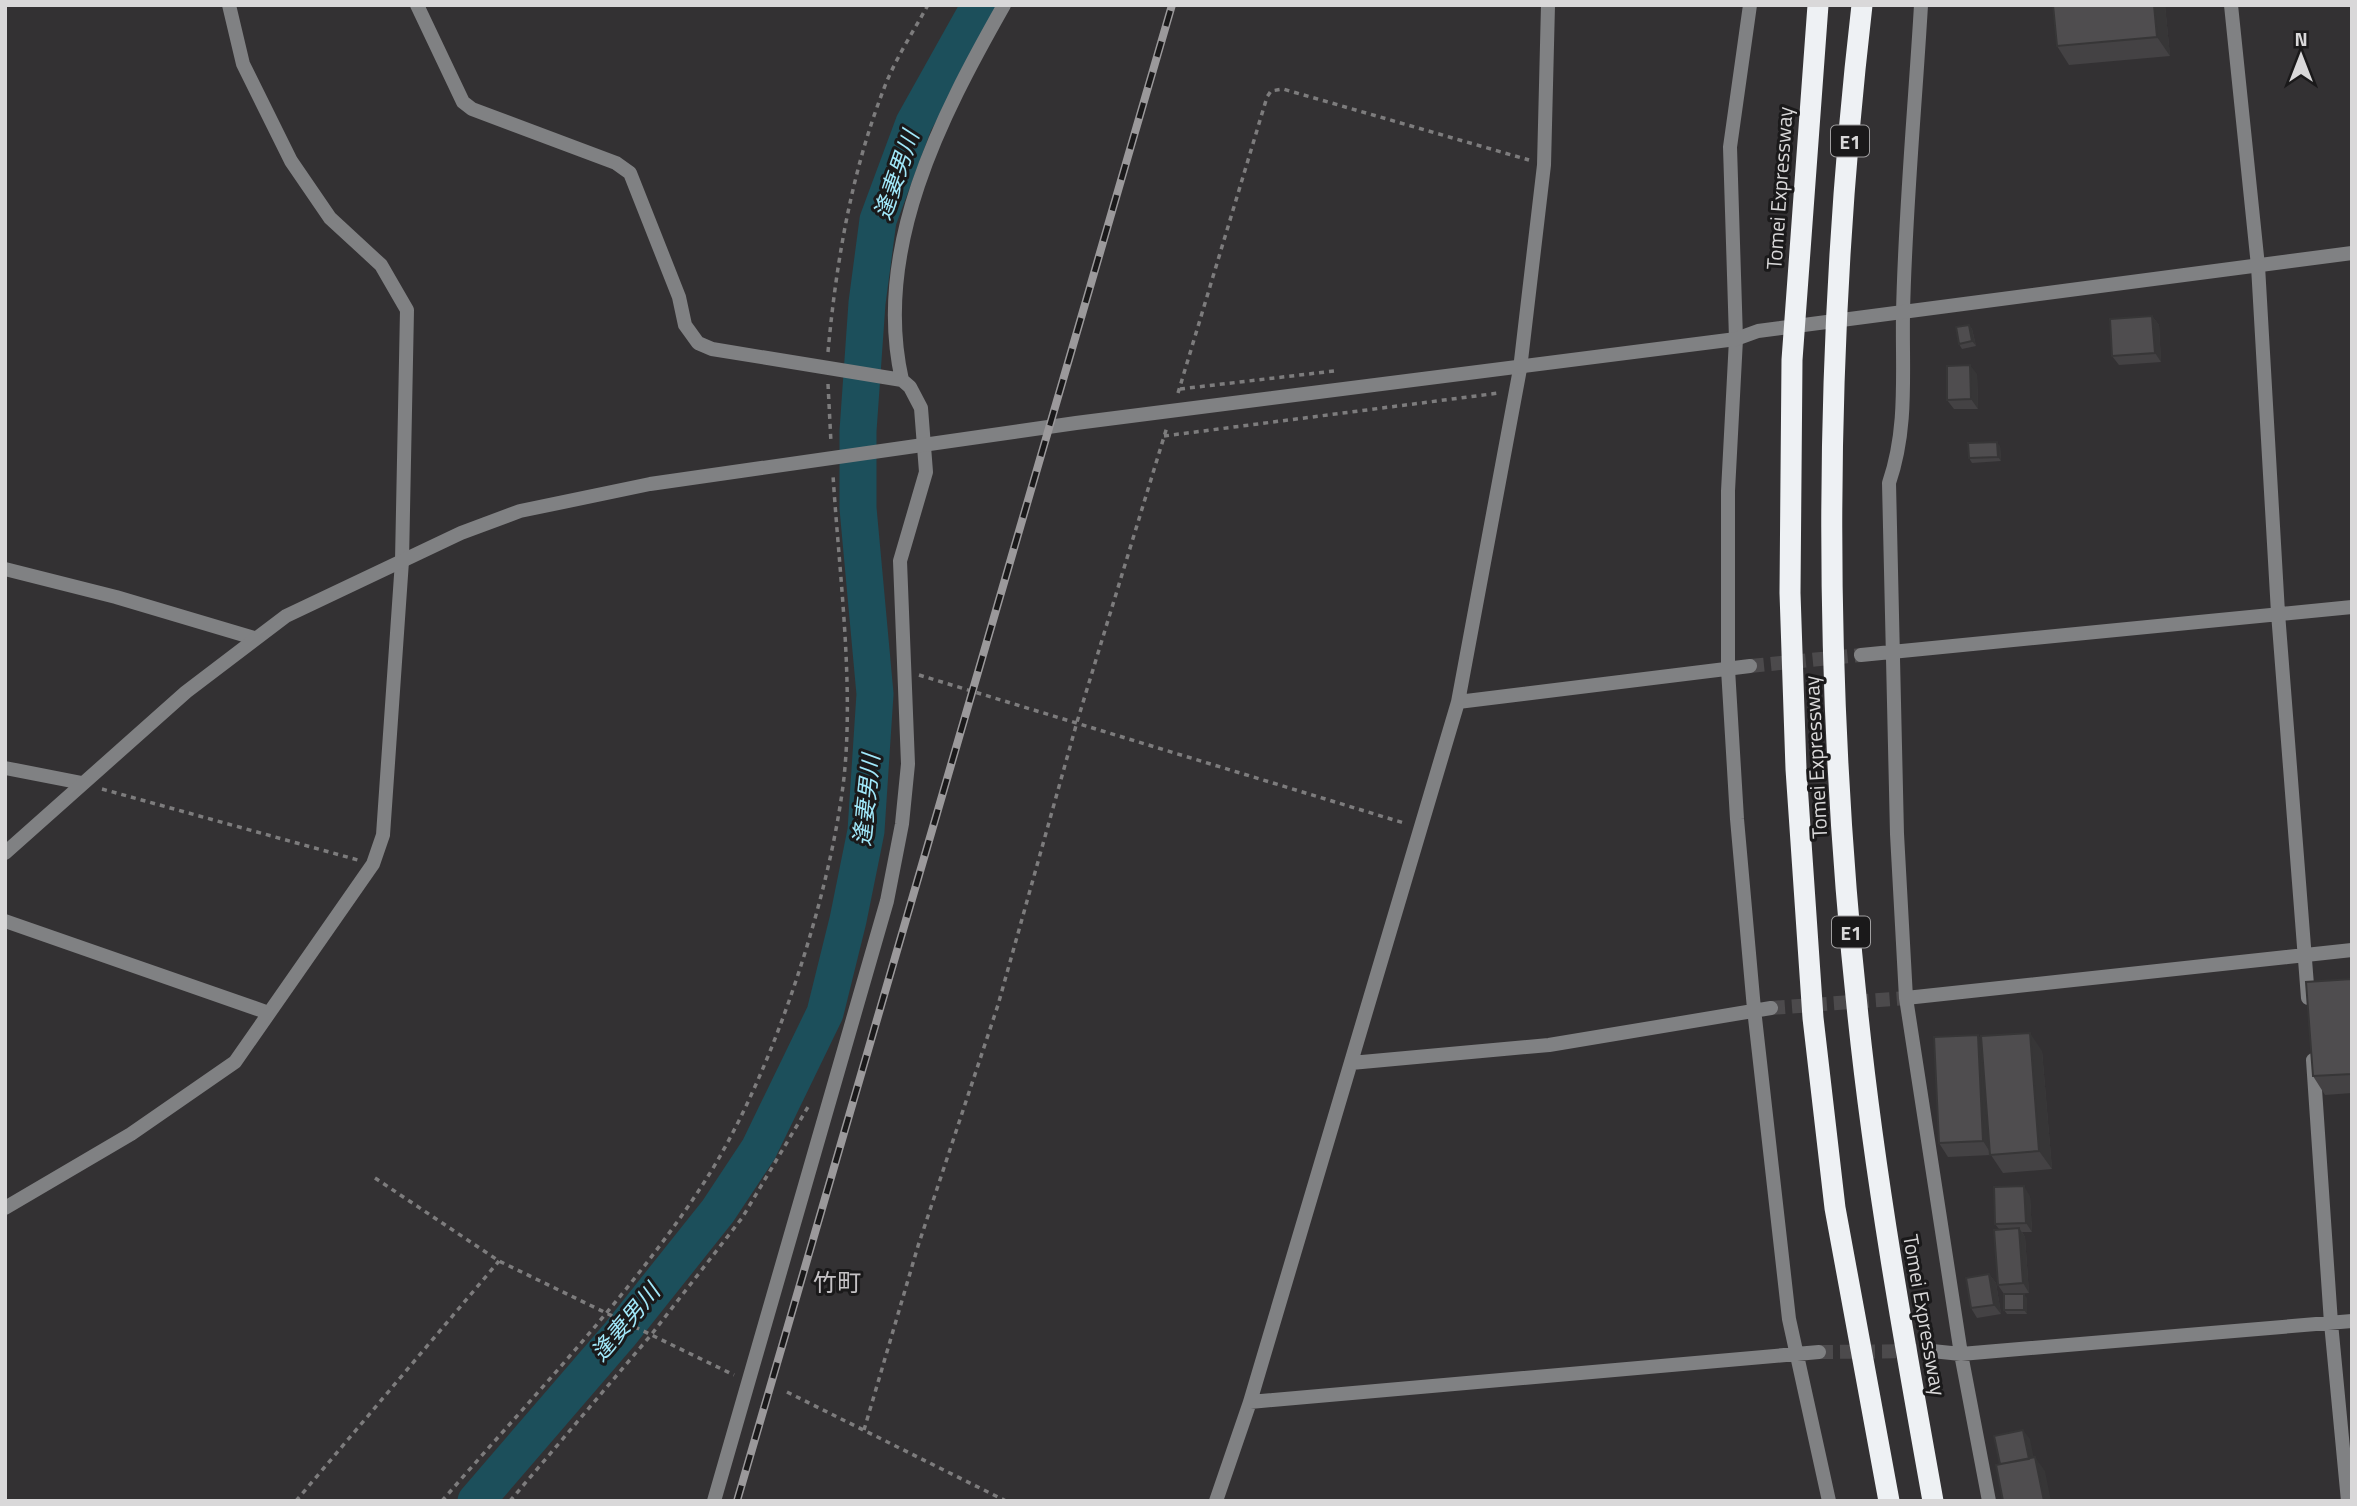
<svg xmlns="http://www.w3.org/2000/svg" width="2357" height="1506" font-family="'Titillium Web','Noto Sans JP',sans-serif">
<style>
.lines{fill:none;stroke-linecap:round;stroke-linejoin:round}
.river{stroke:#1c4f5b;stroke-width:37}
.minor-tunnel{stroke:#4c4a4c;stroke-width:14;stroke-dasharray:14 7;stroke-linecap:butt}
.path{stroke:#7d7c7d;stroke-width:3.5;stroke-dasharray:5 5;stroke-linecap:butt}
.minor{stroke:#808183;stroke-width:14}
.tertiary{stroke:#808183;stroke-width:14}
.motorway{stroke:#eef1f4;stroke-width:21}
.rail-casing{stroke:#9b999b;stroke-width:8}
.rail{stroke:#1a191a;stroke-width:5;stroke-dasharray:16;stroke-linecap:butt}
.wall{fill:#444244}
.shaded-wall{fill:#373637}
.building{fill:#4f4d4f;stroke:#373637;stroke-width:2}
.labels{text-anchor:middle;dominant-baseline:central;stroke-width:6;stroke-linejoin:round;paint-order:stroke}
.shield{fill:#1a191a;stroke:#a09fa0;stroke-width:2}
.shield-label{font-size:19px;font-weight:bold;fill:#d9d8d9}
.street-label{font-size:21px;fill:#d9d8d9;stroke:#1a191a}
.water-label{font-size:23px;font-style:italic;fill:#a1e8fa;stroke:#1a191a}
.quarter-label{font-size:24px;fill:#c5c2c5;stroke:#1a191a}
</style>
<rect width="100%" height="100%" fill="#333133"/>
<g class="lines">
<path class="river" d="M476 1501 620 1334 718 1211 759 1149 825 1013 848 920 866 831 875 694 858 508V431L867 303 878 220 914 123 980 5"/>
<path class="minor-tunnel" d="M1750 666 1861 655
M1771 1008 1906 998
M1819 1352 1932 1351"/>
<path class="path" d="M828 352C836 264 851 174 883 91 894 61 913 32 928 5
M828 384 831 443
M1180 389 1334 371
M1178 393 1267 97 1271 91 1283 89 1529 160
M1164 436 1499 393
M919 675 1404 823
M102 789 358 860
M375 1178 499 1261 734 1375
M787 1392 1006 1501
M864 1430 918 1246 998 1005 1077 722 1167 427
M296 1501 499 1261
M442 1501C530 1399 633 1293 705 1181 771 1078 827 907 843 786 855 690 839 572 833 475
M510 1501 651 1335 742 1218 808 1107"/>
<path class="minor" d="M417 5 463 102 472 109 616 163 630 173 679 297 685 325 698 343 712 349 902 380 910 387 921 408 926 472 900 561 908 764 902 824 887 901 714 1501
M1750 5 1730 147 1736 339 1728 491V669L1737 819 1754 1009 1789 1319 1829 1501
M1921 5C1915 108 1905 211 1903 314 1902 372 1908 428 1889 483L1897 834 1906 998 1961 1354 1989 1501
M2231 5 2258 266 2278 613 2308 998
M902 380C872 249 941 116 1004 5
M5 569 116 597 254 638
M1861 655 2352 607
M1458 702 1750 666
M5 768 82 783
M5 921 269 1013
M1906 998 2352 950
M2313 1060 2331 1323 2348 1501
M1351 1063 1549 1045 1771 1008
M5 1208 131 1134 235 1062 373 864 383 835 402 561 407 310 381 265 330 218 291 161 243 64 229 5
M1932 1351 1961 1354 2352 1321
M1250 1402 1819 1352
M1216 1501 1250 1402 1458 702 1520 369 1544 165 1548 5"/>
<path class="tertiary" d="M5 853 186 692 286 616 461 533 520 511 650 484 1076 423 1736 339 1758 331 2352 253"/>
<path class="motorway" d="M1818 5 1792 360 1790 593 1796 769 1813 1018 1835 1208 1889 1501
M1862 5C1823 341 1822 680 1858 1016 1875 1179 1904 1340 1933 1501"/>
<defs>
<path id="rail" d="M737 1501 1172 5"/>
</defs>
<use href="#rail" class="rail-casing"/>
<use href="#rail" class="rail"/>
</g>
<path class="wall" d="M2165 5 2170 56 2069 65 2057 46Z
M2152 316 2159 325 2161 362 2119 365 2112 356Z
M1969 325 1972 329 1976 346 1962 349 1959 344Z
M1977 374 1978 409H1954L1947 400Z
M2000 446 2001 461 1972 463 1969 458Z
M2352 979V1093L2325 1095 2313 1076Z
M1978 1035 1981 1039 2042 1051 2052 1169 2003 1173 1991 1155 1948 1157 1939 1143Z
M2030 1196 2032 1232H2022L2025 1237 2029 1293 2012 1294 2027 1298V1314H2007L2004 1310V1294L1998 1285 1999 1229 1995 1224Z
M1989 1274 1996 1283 2001 1314 1977 1318 1971 1308Z"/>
<path class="shaded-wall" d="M2154 5H2165L2170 56 2157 37Z
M2152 316 2159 325 2161 362 2155 353Z
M1969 325 1972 329 1976 346 1972 341Z
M1970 365 1977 374 1978 409 1971 399Z
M1997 442 2000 446 2001 461 1998 457Z
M2030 1033 2042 1051 2052 1169 2039 1151Z
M1978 1035 1988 1049 1992 1155 1983 1141Z
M2024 1186 2030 1196 2032 1232 2026 1223Z
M2019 1228 2025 1237 2029 1293 2023 1283Z
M1989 1274 1996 1283 2001 1314 1994 1305Z
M2024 1294 2027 1298V1314L2024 1310Z
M2023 1430 2030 1439 2036 1469 2029 1460Z
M2035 1457 2045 1471 2051 1501H2044Z"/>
<path class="building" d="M2053 5H2154L2157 37 2057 46Z
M2152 316 2155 353 2112 356 2110 319Z
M1969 325 1972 341 1959 344 1956 327Z
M1970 365 1971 399 1947 400V366Z
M1997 442 1998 457 1969 458 1968 443Z
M2352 979V1074L2313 1076 2306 982Z
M2030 1033 2039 1151 1990 1155 1981 1036Z
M1978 1035 1983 1141 1939 1143 1934 1037Z
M2024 1186 2026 1223 1995 1224 1994 1187Z
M2019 1228 2023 1283 1998 1285 1994 1230Z
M1989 1274 1994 1305 1971 1308 1966 1278Z
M2004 1294H2024V1310H2004Z
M2023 1430 2029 1459 2000 1464 1994 1436Z
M2035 1457 2044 1501H2003L1996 1465Z"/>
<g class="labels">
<g class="shield">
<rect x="1831" y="125.5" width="38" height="31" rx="5"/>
<rect x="1832" y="916.5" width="38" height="31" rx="5"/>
</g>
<g class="shield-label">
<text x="1850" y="141">E1</text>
<text x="1851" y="932">E1</text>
</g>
<g class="street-label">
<text transform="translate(1779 188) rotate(-86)">Tomei Expressway</text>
<text transform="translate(1815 757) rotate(-93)">Tomei Expressway</text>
<text transform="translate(1925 1315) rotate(80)">Tomei Expressway</text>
</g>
<g class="water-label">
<text transform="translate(896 175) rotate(-71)">逢妻男川</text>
<text transform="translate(866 800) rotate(-84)">逢妻男川</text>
<text transform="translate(625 1322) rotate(-50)">逢妻男川</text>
</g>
<g class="quarter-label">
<text x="837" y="1282">竹町</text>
</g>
</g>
<rect width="2357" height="1506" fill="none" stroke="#d9d8d9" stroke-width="14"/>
<g transform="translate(2301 56)" stroke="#1a191a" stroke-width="5" paint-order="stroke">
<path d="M0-5L12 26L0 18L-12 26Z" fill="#d9d8d9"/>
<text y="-10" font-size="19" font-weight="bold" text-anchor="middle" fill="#d9d8d9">N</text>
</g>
</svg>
